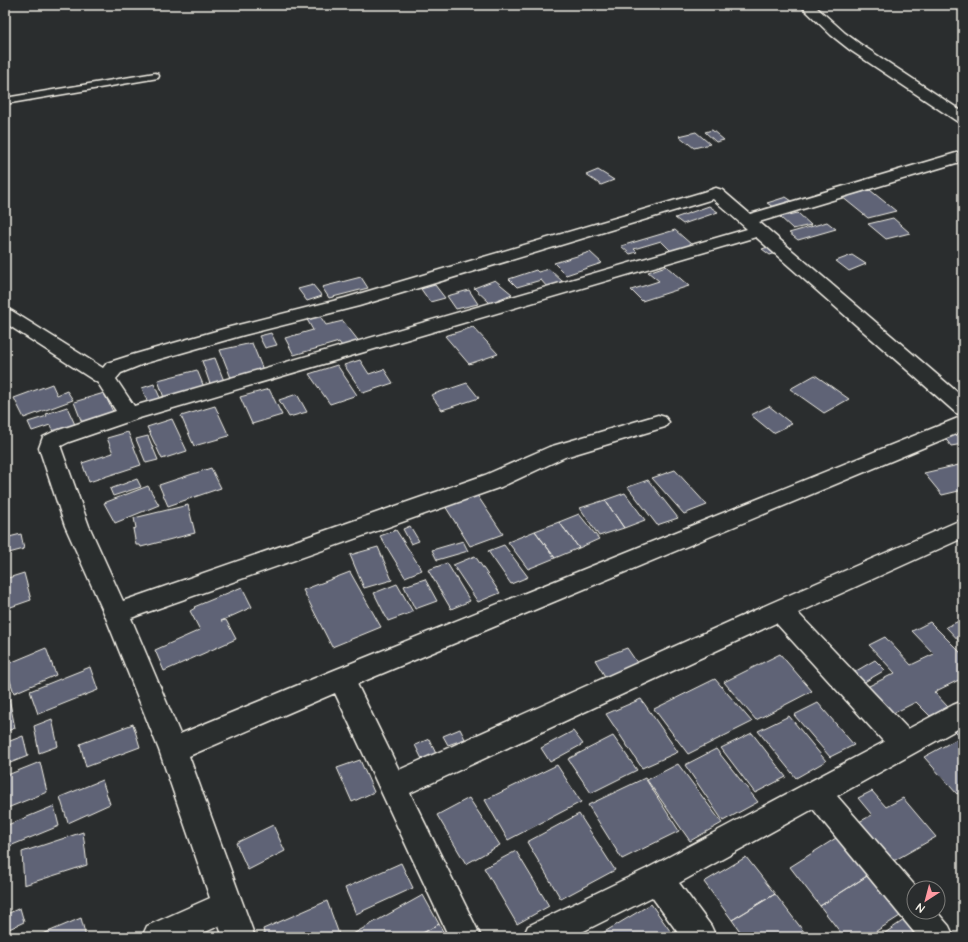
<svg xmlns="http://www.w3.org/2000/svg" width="968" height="942" font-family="'Architects Daughter',sans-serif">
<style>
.building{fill:#5e6476;stroke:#f4f1e8}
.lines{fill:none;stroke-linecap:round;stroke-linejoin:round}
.lane-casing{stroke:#f4f1e8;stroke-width:3}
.street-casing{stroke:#f4f1e8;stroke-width:3}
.lane{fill:#2a2d2e;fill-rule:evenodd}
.street{fill:#2a2d2e;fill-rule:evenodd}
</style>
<rect width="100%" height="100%" fill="#2a2d2e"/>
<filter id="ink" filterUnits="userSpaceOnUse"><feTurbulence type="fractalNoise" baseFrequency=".025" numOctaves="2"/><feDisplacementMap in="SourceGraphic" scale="8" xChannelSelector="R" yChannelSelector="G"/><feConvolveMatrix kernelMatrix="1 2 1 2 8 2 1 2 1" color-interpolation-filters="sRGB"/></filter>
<g filter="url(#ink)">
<path class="building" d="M712 130 724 140 716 142 705 132Z
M696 132 710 144 694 148 679 136Z
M598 170 614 180 601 185 586 175Z
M870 190 896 211 868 218 842 197Z
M786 197 795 203 776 209 767 203Z
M709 206 718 212 683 224 675 218Z
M798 213 811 225 793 229 780 217Z
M893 218 910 233 886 239 868 224Z
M827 222 836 229 798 240 789 233Z
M675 230 692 245 671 251 661 241 634 249 637 252 630 254 621 246Z
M771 246 779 252 770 255 762 249Z
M590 252 602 263 566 275 554 263Z
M852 255 866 264 849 271 836 261Z
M666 266 689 286 642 301 631 290 659 281 648 272Z
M549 269 563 282 547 287 541 280 517 287 509 279 536 270 538 272Z
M361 277 368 288 329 298 322 287Z
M495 280 512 294 490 303 474 288Z
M313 285 322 296 307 301 298 289Z
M435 285 445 298 430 302 421 289Z
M469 290 478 304 456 309 447 296Z
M318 313 326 325 343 321 361 344 344 349 339 342 294 355 285 338 313 330 305 316Z
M473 327 498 354 469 364 445 336Z
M271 333 277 345 265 348 259 336Z
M252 343 263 370 231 378 220 350Z
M215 358 224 381 210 384 202 361Z
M360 360 369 374 384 369 393 383 363 393 344 365Z
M337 365 357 395 330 404 309 374Z
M197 370 204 387 164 398 158 380Z
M815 375 849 399 824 413 790 389Z
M467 383 479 398 442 410 431 395Z
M52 384 57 395 67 391 73 400 24 418 14 398Z
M154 384 162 402 149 406 142 388Z
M269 389 282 415 252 424 240 397Z
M104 393 116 418 84 428 74 402Z
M297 394 307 412 289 417 279 400Z
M215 406 229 436 194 446 181 416Z
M769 406 792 424 773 433 751 415Z
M67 407 77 429 55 436 50 425 32 431 28 422 47 416 46 414Z
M172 419 187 451 162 459 147 427Z
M963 431V444L951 446 942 434Z
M128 432 141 465 89 482 82 463 113 453 107 438Z
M148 436 158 460 146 463 136 439Z
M963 464V490L942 495 924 473Z
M211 468 221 488 168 506 159 485Z
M675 470 707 505 684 514 652 478Z
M137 479 141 487 113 496 110 489Z
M648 480 678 518 657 525 628 487Z
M148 486 159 505 115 523 104 503Z
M625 493 645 520 624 528 605 500Z
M477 495 503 534 470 546 445 506Z
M605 500 624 528 599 536 580 508Z
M188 505 195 533 141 547 140 545H136L133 529 136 528 134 518Z
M579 514 599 539 579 548 559 522Z
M559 522 579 548 555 558 535 531Z
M410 526 419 541 411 544 403 529Z
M396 530 422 570 405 577 380 536Z
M535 531 555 558 528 569 508 542Z
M21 534 24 549 5 554V538Z
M463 541 468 551 437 560 432 550Z
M504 545 528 577 511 584 488 551Z
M378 547 392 580 364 588 350 555Z
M475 556 500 593 478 602 453 565Z
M447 563 470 601 451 609 428 570Z
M350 572 381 627 332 647 303 590Z
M24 573 31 600 5 609V579Z
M425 579 437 601 415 609 404 586Z
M397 584 413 612 388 621 374 593Z
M242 587 252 607 221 621 226 620 236 639 164 671 155 650 200 630 190 611 195 608 194 607Z
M961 620 963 622V645L946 627Z
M930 622 963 655V678L934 692 948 707 930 716 916 702 888 716 863 689 895 673 869 645 885 637 911 665 934 654 912 631Z
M46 648 56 675 14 693 5 665Z
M627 648 642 670 609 683 595 660Z
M780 654 812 691 756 720 724 682Z
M875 660 885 670 861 684 851 674Z
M90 667 98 690 38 714 30 691Z
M715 679 752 722 688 754 654 709Z
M9 698 15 728 5 732V700Z
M641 699 678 752 642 768 606 714Z
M818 703 854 745 830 757 794 715Z
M789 716 826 761 796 778 758 731Z
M52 719 58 746 39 753 34 726Z
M133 724 140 747 86 767 80 744Z
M963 725V739L954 730Z
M460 729 465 739 448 745 443 736Z
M573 731 583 744 550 762 541 748Z
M752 733 786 777 755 793 721 748Z
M23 736 28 756 5 765V743Z
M613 736 637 770 591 793 568 759Z
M429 739 439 760 425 765 415 745Z
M957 739 963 745V791L957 794 924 757Z
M716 749 758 802 723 821 685 765Z
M360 760 374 792 352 802 337 768Z
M40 762 47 792 5 809V776Z
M678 764 722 823 690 841 647 780Z
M557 765 581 802 508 840 485 800Z
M645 778 679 831 622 859 588 805Z
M102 780 110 804 68 823 60 797Z
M872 791 886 807 903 798 936 837 890 863 857 823 872 815 858 798Z
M469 798 500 845 466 864 437 815Z
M54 806 59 826 5 848V826Z
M579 814 615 870 561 899 527 842Z
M273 825 285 851 248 870 236 843Z
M83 832 87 865 24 885 22 852Z
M836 838 867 876 820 906 790 867Z
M516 851 549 906 517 924 484 868Z
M746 857 775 894 732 920 704 882Z
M401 863 413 888 356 914 345 888Z
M867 876 900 916 867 937H844L820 906Z
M775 894 808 937H744L732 920Z
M423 895 439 924 416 937H355L353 934Z
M327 901 340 937H265L263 929Z
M651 904 673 935 670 937H596Z
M20 908 24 922 5 931V915Z
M81 918 86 937H36Z
M904 920 918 937H879Z
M439 924 446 937H416Z"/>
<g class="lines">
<defs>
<path id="lane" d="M155 73 158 74 159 76 158 78 5 104V98Z"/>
<path id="street" d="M800 5H814L845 33 860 44 963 112V123L958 122 850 50 831 35Z
M963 151V161L759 222 963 397V415L956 413 756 237 136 419 69 442 61 446V448L89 526 123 601 485 475 549 447 658 415 665 417 669 422 665 427 565 457 501 487 131 618 180 734 332 671 963 416V431L357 684 399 770 771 603 963 519V538L798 613 908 729 953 705 963 701V726L837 796 917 888H914V912H937L949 926 954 937H918L813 809 679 883 711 926 716 937H681L652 897 572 937H523L528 926 646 869 884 742 776 623 410 793 481 937H449L335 693 189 756 255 937H223L219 926 194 937H142L147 926 210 898 159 750 104 613 65 526 39 448 43 437 53 432 116 411 98 383 5 323V309L12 311 103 368 107 363 132 355 230 327 345 298 710 190 716 188 722 190 750 214ZM713 199 747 229 134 406 116 379 121 373 146 363 244 335 359 306Z"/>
</defs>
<use href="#lane" class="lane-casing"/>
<use href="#street" class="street-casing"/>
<use href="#lane" class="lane"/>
<use href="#street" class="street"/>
</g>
</g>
<rect width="968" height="942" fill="none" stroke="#2a2d2e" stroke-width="20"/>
<rect x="10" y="10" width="948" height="922" fill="none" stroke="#f4f1e8" stroke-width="1.5" filter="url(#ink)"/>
<g transform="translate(926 900) rotate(216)"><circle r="19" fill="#2a2d2e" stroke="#7b7b78"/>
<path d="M0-3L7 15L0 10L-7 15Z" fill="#ff9aa2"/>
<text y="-6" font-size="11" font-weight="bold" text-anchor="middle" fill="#f4f1e8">N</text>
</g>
</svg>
